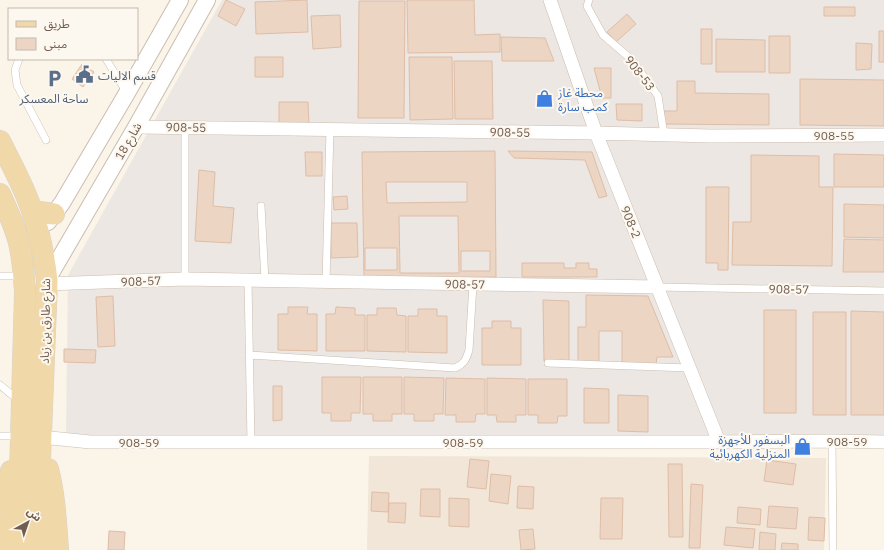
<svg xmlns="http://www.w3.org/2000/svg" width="884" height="550" font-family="'IBM Plex Sans','Noto Sans Arabic',sans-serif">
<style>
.residential{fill:#f1e6d8}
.industrial{fill:#ece7e2}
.building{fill:#edd5c4;stroke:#debda6;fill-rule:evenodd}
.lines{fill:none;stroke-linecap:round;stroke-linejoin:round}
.service-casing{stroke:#cbbdb0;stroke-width:8}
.minor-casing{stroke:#cbbdb0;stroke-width:14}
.tertiary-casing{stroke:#cbbdb0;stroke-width:18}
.primary-casing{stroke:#d8d2ce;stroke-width:22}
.service{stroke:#fff;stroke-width:7}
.minor{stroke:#fff;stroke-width:13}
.tertiary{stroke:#fff;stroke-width:16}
.primary{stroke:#f1d8a9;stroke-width:21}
.labels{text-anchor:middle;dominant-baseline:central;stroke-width:4;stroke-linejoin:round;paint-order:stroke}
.street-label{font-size:12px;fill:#725d4f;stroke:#fdf8ef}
.service-label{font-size:12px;fill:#4e5e75;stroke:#fdf8ef;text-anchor:start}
.shop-label{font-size:12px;fill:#366cbe;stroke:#fdf8ef;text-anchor:start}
</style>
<rect width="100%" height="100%" fill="#faf4e9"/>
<path class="residential" d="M369 456 826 458 824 550H367Z"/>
<path class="industrial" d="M222 0H884V436L66 435 68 275Z"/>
<path class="building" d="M226 0 245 9 236 26 218 16Z
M307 0 308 32 256 34 255 2Z
M407 0H474L475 35 500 34V52L408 53Z
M359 1H405L404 118H358Z
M824 7H855V16H824Z
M627 14 636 24 616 42 607 32Z
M340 15 341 47 313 49 311 16Z
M701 29H712V64H701Z
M879 31H884V62H879Z
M769 36H790V73H769Z
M501 37 545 38 554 61H502Z
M716 39 765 40V72H716Z
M856 43 872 44 871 69 856 70Z
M255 57H283V77H255Z
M409 57H452L453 119 410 120Z
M454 61H492L493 119H455Z
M82 64 94 72 83 87 72 79Z
M594 68H611V98H602Z
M800 79 884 80V126L800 125Z
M677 81H695V93L769 94V125L664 124V111H677Z
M279 102H308L309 123 279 124Z
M616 104H642V121L617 120Z
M495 151 496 277 364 278 362 152ZM386 182H467V202L387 203Z
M508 151 592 152 607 196 599 198 585 160 514 158Z
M305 152H322V176H306Z
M834 154 884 155V187H834Z
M751 155 819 156V187H833L832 266 732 265 733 222H751Z
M199 170 215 172 213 206 234 208 231 243 195 241Z
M706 187H729L728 270H718V263H706Z
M347 196 348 209 334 210 333 197Z
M844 204 884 205V238L844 237Z
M399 216H458L459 273H400Z
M331 223H357L358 257 331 258Z
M844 239 884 240V272H843Z
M365 248H397V270H365Z
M461 251H490V271H461Z
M522 263H564V268H576V263H589V269H597V277H522Z
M586 295 648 296 673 357H657L656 364 578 363V327H586Z
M113 296 115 346 98 347 96 297Z
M543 300 569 301V361H544Z
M288 307H308L307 314H317V351L278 350V314H288Z
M336 307 355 308V315H365V351H326V314H335Z
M377 308H396L397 315 406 316V352L367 351V315H377Z
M418 309H437V316H447V353L408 352V316H418Z
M764 310H796V413H764Z
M851 311 884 312V415H851Z
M813 312H846V415H813Z
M492 321H511V328H521V365H482V328H492Z
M599 331H622V363L599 362Z
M64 349 96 350 95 363 64 362Z
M322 377H361L360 413H351V421H331V413H322Z
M363 377H402V414H392V421H373V414H363Z
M404 377 444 378 443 414H434V421H414V414H404Z
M446 378 485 379V414H476L475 422H456V415H445Z
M487 378 526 379V415H516V422H497L496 415H487Z
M528 379H567V416H558L557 423H538V415H528Z
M273 386H282V420L273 421Z
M584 388 609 389V423H584Z
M618 395 648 396V432L618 431Z
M470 459 489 461 486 489 467 487Z
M767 460 796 464 793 485 764 481Z
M668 464H682L683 537H669Z
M491 474 511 476 508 504 489 501Z
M691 484 703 485 700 548H689Z
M518 486 534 487 533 509 517 508Z
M421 489H440V517L420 516Z
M372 492 389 493 388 512 371 511Z
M449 498 469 499V527L449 526Z
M601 498H623L622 539H600Z
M389 503H406L405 523 388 522Z
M769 506 798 508 796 529 767 527Z
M738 507 761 509 760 525 737 523Z
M809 517 825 518 824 541 808 540Z
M726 527 755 529 753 548 724 545Z
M533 529 535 549 521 550 519 530Z
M109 531 125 532 124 550H108Z
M760 532 776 534 775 550H759Z
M782 543 798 544V550H781Z"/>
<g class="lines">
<defs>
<path id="service" d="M589 0 587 6 603 35 632 60 658 96 664 135
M19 59 15 70 17 85 46 140
M106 59 127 93
M185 127V279
M261 206 265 281
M0 276H22
M248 280 251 442
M326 282 330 129
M657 287 884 291
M249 355 455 368C464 364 466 360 469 350L473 284
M548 363 689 368
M0 385 18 400
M0 436H20
M832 441 833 550"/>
<path id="minor" d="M550 0 596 133 719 442
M136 127 596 133 710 136 884 135
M47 284 185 279 657 287
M41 437 90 442H719L832 441 884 442"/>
<path id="tertiary" d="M48 222 62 203 127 93 180 0
M47 280 136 127 207 0"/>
<path id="primary" d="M0 141C11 164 24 186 32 211 40 233 44 256 47 280L38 510 40 550
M0 194C7 210 15 226 19 243 23 259 24 276 25 292L19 510 20 550
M32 211 54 214
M48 469C55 496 56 523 58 550
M1 550 3 509 11 471"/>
</defs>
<use href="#service" class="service-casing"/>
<use href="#minor" class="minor-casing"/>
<use href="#tertiary" class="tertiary-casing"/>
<use href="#primary" class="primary-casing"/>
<use href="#service" class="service"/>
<use href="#minor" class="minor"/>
<use href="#tertiary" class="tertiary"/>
<use href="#primary" class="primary"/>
</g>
<defs>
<symbol id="civic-bare" viewBox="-9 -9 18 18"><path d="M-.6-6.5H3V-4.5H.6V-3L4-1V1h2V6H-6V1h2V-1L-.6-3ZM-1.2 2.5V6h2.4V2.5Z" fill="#5c6f8a" stroke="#fdf8ef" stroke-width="2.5" paint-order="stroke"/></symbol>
<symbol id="parking-bare" viewBox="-9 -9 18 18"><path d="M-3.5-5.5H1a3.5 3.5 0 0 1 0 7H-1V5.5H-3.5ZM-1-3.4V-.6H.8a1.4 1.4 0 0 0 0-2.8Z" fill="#5c6f8a" stroke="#fdf8ef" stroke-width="2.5" paint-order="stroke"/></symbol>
<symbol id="shop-bare" viewBox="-9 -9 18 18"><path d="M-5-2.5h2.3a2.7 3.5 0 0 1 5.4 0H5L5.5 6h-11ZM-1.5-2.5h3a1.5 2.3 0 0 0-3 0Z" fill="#3f7fe0" stroke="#fdf8ef" stroke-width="2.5" paint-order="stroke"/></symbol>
</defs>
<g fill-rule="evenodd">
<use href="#civic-bare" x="72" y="62" width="25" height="25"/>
<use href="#parking-bare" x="42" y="66" width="25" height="25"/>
<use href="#shop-bare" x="532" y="86" width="25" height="25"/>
<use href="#shop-bare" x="790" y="434" width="25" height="25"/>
</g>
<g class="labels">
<g class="street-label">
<text transform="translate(640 73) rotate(52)">908-53</text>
<text transform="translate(186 127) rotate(1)">908-55</text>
<text transform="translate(510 132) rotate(1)">908-55</text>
<text x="834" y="135">908-55</text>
<text transform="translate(128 141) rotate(-60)">شارع 18</text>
<text transform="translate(631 222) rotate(68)">908-2</text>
<text transform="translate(141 281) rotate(-2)">908-57</text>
<text transform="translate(465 284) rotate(1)">908-57</text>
<text transform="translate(789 289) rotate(1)">908-57</text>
<text transform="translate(45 321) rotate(-89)">شارع طارق بن زياد</text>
<text x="847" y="441">908-59</text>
<text x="139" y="442">908-59</text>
<text x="463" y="442">908-59</text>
</g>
<g class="service-label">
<text x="98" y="75">قسم الاليات</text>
<text x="54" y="98" text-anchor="middle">ساحة المعسكر</text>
</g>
<g class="shop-label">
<text x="558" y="92">محطة غاز<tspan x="558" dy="14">كمب سارة</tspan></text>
<text x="790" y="439" text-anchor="end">البسفور للأجهزة<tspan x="790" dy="14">المنزلية الكهربائية</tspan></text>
</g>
</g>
<rect x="8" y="8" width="130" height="52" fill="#fdf8ef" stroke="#c5baaf"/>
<rect x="16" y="21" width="20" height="6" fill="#f1d8a9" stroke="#c5baaf"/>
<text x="44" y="28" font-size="12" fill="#725d4f">طريق</text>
<rect x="16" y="38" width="20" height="12" fill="#edd5c4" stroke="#c5baaf"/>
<text x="44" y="48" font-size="12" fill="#725d4f">مبنى</text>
<g transform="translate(28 522) rotate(40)" stroke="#fdf8ef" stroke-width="3" paint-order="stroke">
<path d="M0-3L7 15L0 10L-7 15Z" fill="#725d4f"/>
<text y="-6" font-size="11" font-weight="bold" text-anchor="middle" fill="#725d4f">ش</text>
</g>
</svg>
